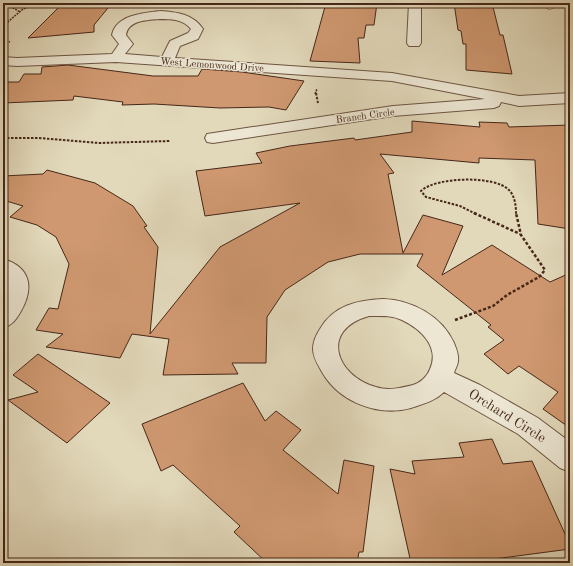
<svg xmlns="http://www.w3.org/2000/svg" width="573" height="566" font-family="'Old Standard TT',serif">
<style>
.building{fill:#cf9870;stroke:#462718}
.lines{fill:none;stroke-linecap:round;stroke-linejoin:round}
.lane-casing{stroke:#6d5441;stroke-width:1}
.street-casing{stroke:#6d5441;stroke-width:2}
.path-far2{stroke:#462718;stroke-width:1.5;stroke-dasharray:2 1;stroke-linecap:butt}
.path-far1{stroke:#462718;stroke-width:2;stroke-dasharray:2.5 1.5;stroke-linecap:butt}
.path{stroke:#462718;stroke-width:2.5;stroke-dasharray:3 2;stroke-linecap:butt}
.lane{fill:#ece6d3;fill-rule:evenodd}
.street{fill:#ece6d3;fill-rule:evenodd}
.labels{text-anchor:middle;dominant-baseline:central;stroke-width:3;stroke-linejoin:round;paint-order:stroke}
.far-street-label{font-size:10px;fill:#462718;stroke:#ece6d3}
.near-street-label{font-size:14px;fill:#462718;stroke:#ece6d3}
</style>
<rect width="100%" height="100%" fill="#e2d9bb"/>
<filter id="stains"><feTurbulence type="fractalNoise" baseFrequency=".005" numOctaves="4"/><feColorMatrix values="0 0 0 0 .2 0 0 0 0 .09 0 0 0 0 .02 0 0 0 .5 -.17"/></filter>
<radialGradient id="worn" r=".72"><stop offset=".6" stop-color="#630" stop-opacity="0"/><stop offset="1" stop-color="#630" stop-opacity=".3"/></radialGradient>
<path class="building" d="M63 3H112L94 25V32L28 38Z
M326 3H377L374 25H366L364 38H358L360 63 310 61Z
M454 3H492L500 35H503L512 74 466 70V44H463L461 31 458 30Z
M68 65 153 76H198L202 69 242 72 304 81 286 110 269 107 220 108 154 104 122 105 123 102 74 96 73 100 3 103V82H19L24 74H41L42 67Z
M412 121 480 127 479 122 507 123 509 127 570 125V229L538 224 535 160 479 158V163L380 154 394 173 388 174 403 253 423 215 463 226 442 275 492 245 550 282 570 273V428L543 409 558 392 519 366 508 374 484 354 504 340 488 327 491 325 417 266 423 254H360L328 262 285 290 267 317 266 363H232L238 374 163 375 169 339 132 334 120 358 46 347 63 334 36 330 49 308 58 309 69 264 56 237 37 225 10 217 23 206 3 200V176L43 174 47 170 95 183 133 206 147 226 144 227 158 247 150 334 220 247 300 203 205 216 196 171 262 163 256 153 290 146 354 138 355 140 412 132Z
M38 354 110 403 67 443 8 400 38 392 13 375Z
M243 383 265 421 276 411 301 430 283 450 338 494 344 460 374 466 363 552H359L357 563H267L234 532 240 526 173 465 161 471 142 424Z
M492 439 503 464 532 461 570 545V549L479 561V563H411L390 469 415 474 412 461 464 457 459 443Z"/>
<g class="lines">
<defs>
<path id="lane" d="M546 3H554L555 7 551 9H548Z"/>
<path id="street" d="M409 3H421V43L419 46H409L407 43Z
M160 11C177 12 193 14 203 29L198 39 180 46 175 58 392 73 519 96 570 93V103L519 106 501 102 499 106 494 108 393 116 213 143 207 142 205 138 207 134 393 106 485 99 392 81 116 62 17 66 3 65V57L17 58 112 54 119 44 112 35C116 15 143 13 160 11ZM160 19C171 19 183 19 191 29L188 33 170 41 162 57 125 54 133 44 126 35C128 20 148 20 160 19Z
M3 259C31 267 34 288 21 311 16 320 12 325 3 328V302L7 288 6 282 3 277Z
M383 299C412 300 442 316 454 343 456 348 459 355 458 361 458 365 455 369 454 373L480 385 538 418 570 442V472L560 468 518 434 444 392C435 401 423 404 411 408 378 417 339 402 322 372 318 365 313 357 313 349 313 342 316 335 320 329 333 306 357 300 383 299ZM369 316C380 316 392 315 402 320 421 329 440 347 430 369 427 377 420 383 413 385 401 388 388 391 376 387 336 376 319 330 369 316Z"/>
</defs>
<use href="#lane" class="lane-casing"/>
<use href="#street" class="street-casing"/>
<path class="path-far2" d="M3 6 32 4
M10 6 20 12
M3 26 23 9 40 3
M3 40 10 42
M315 94 317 89"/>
<path class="path-far1" d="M316 93 318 103
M3 138H39L99 143 170 141
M476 214 460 206 426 197 421 191C435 177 495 175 509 190 515 196 516 206 516 214"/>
<path class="path" d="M474 213 520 234
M455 320 493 306 507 295 539 277 545 270 521 235 516 213"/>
<use href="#lane" class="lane"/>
<use href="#street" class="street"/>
</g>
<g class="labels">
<g class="far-street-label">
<text transform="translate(212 65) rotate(4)">West Lemonwood Drive</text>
<text transform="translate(365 116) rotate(-8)">Branch Circle</text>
</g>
<g class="near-street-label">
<text transform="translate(507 416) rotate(32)">Orchard Circle</text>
</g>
</g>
<rect width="573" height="566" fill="none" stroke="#e2d9bb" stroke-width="16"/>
<rect x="4" y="4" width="565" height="558" fill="none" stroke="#462718" stroke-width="2"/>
<rect x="8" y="8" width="557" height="550" fill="none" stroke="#462718"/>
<rect width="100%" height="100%" filter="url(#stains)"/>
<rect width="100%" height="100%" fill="url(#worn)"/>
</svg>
